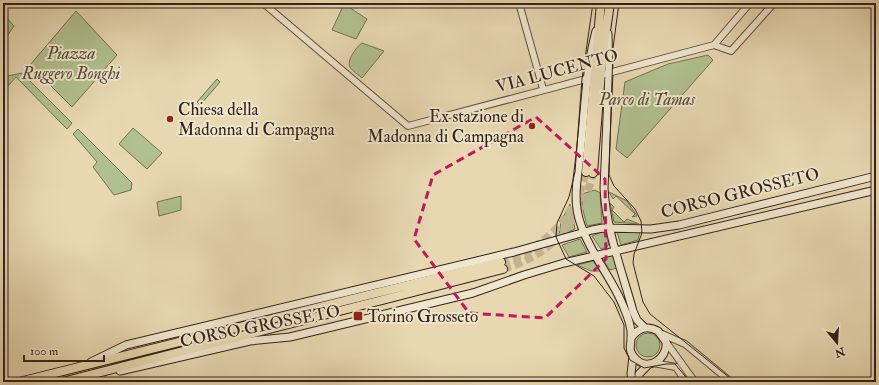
<svg xmlns="http://www.w3.org/2000/svg" width="879" height="385" viewBox="0 0 879 385" font-family="'IM FELL Double Pica',serif">
	<style>
		.green { fill: #b1c090; stroke: #727154 }
		.lines { fill: none; stroke-linecap: round; stroke-linejoin: round }
		.primary-tunnel { stroke: #c3b493; stroke-width: 8; stroke-dasharray: 8 4; stroke-linecap: butt }
		.tertiary-casing { stroke: #61503e; stroke-width: 8 }
		.secondary-casing { stroke: #342218; stroke-width: 9 }
		.primary-casing { stroke: #342218; stroke-width: 10 }
		.tertiary { stroke: #efe6cd; stroke-width: 6 }
		.secondary { stroke: #efe6cd; stroke-width: 7 }
		.primary { stroke: #e7d8b2; stroke-width: 8 }
		.tram { stroke: #342218; stroke-width: 1 }
		.marked { fill: none; stroke: #c2185b; stroke-width: 3; stroke-dasharray: 8 5; stroke-linejoin: round }
		.poi-dot { fill: #8f2418; stroke: #efe6cd; stroke-width: 1.5 }
		.labels { text-anchor: middle; dominant-baseline: central; stroke-width: 4; stroke-linejoin: round; paint-order: stroke }
		.park-label { font-size: 17px; font-style: italic; fill: #534a36; stroke: #efe6cd }
		.street-label { font-size: 17px; fill: #342218; stroke: #efe6cd }
		.poi-label { font-size: 17px; fill: #342218; stroke: #efe6cd; text-anchor: start }
	</style>
	<rect width="100%" height="100%" fill="#e7d8b2"/>
	<filter id="stains"><feTurbulence type="fractalNoise" baseFrequency=".005" numOctaves="4"/><feColorMatrix values="0 0 0 0 .2 0 0 0 0 .09 0 0 0 0 .02 0 0 0 .5 -.17"/></filter>
	<radialGradient id="worn" r=".72"><stop offset=".6" stop-color="#630" stop-opacity="0"/><stop offset="1" stop-color="#630" stop-opacity=".3"/></radialGradient>
	<path class="green" d="M344,4l23,15 -11,20 -24,-9z
		M76,11l41,44 -45,52 -42,-42z
		M3,14l11,12 -9,13 -2,-2z
		M362,43l22,8 -22,27c-3,-3 -10,-7 -12,-11 -4,-6 7,-21 12,-24z
		M708,55l5,5 -86,98 -11,-9 9,-67 43,-18z
		M22,73l50,50 -5,6 -51,-52 -8,9 -5,1v-10z
		M217,79l3,3 -20,23 -3,-3z
		M133,128l29,25 -15,16 -28,-25z
		M78,129l54,54 -1,7 -17,5 -21,-28 4,-5 -24,-28z
		M595,190l5,3 2,30 -15,3 -5,-20v-12z
		M609,192l18,9 10,15 -5,1 3,-3 -19,-18 -3,3z
		M181,196v14l-22,6 -2,-14z
		M610,203l4,4 -2,3 12,12 3,-3 12,5 -25,-2z
		M570,204l5,25 -16,7 2,-15z
		M602,232l3,2 4,10 -2,3 -6,2 -9,-13z
		M617,232h23l-2,8 -17,5z
		M580,239l7,13 -18,5 -7,-12z
		M613,255l4,13 -7,2 -8,-12z
		M593,261l7,10h-9l-14,-6z
		M636 345a12 12 0 1 1 24 0a12 12 0 1 1-24 0Z"/>
	<g class="lines">
		<path class="primary-tunnel" d="M501,262c45,-14 73,-44 85,-90
			M503,269c48,-14 78,-47 90,-96"/>
		<g class="tertiary-casing">
			<path id="tertiary" d="M263,3l145,123 306,-81
				M519,3l24,86
				M714,45l17,6 43,-48
				M714,45l36,-42
				M662,334l23,10 46,38
				M666,342l29,40
				M653,363l23,4 10,15"/>
		</g>
		<g class="secondary-casing">
			<path id="secondary" d="M596,31c-10,38 -11,75 -15,114 -2,28 -10,53 0,80 10,30 32,54 43,83 4,9 8,20 7,30 0,7 -3,13 3,19 13,16 34,2 32,-15l-8,-11c-10,-6 -20,-3 -27,7
				M608,34l1,38 -5,116c2,42 18,83 29,123l4,9 8,8
				M91,362l35,-17 388,-93 78,-22 11,-2 48,1 28,-4 197,-49
				M120,371l130,-30 40,-4 183,-44 51,-18 40,-12 312,-73
				M632,382l-1,-8 2,-18
				M639,382v-8l10,-10"/>
		</g>
		<g class="primary-casing">
			<path id="primary" d="M586,172l15,-169
				M593,173l9,-114 8,-56
				M19,382l482,-120
				M62,382l441,-113"/>
		</g>
		<use href="#tertiary" class="tertiary"/>
		<use href="#secondary" class="secondary"/>
		<use href="#primary" class="primary"/>
		<path class="tram" d="M593,3l-11,76 -7,93 -6,25 -12,26 -1,14 10,22 28,17 20,26 10,23v23l6,12 14,8 22,-4h9l15,18
			M619,3l-6,45 -4,127 5,11 21,23 6,12 1,12 -8,21 -1,9 10,39 7,12 85,68"/>
	</g>
	<path class="marked" d="M536,117l69,62 1,80 -61,59 -76,-5 -55,-74 19,-64z"/>
	<g class="poi-dot">
		<circle cx="170" cy="119" r="4"/>
		<circle cx="532" cy="126" r="4"/>
		<rect x="353" y="311" width="10" height="10" rx="2"/>
	</g>
	<g class="labels">
		<g class="park-label">
			<text x="71" y="53">Piazza<tspan x="71" dy="20">Ruggero Bonghi</tspan></text>
			<text x="647" y="99">Parco di Tamas</text>
		</g>
		<g class="street-label">
			<text transform="translate(557 71) rotate(-15)">VIA LUCENTO</text>
			<text transform="translate(740 193) rotate(-14)">CORSO GROSSETO</text>
			<text transform="translate(260 326) rotate(-11)">CORSO GROSSETO</text>
		</g>
		<g class="poi-label">
			<text x="178" y="109">Chiesa della<tspan x="178" dy="20">Madonna di Campagna</tspan></text>
			<text x="524" y="116" text-anchor="end">Ex stazione di<tspan x="524" dy="20">Madonna di Campagna</tspan></text>
			<text x="367" y="316">Torino Grosseto</text>
		</g>
	</g>
	<rect width="879" height="385" fill="none" stroke="#e7d8b2" stroke-width="16"/>
	<rect x="4" y="4" width="871" height="377" fill="none" stroke="#342218" stroke-width="2"/>
	<rect x="8" y="8" width="863" height="369" fill="none" stroke="#342218"/>
	<g transform="translate(837 343) rotate(162)" stroke="#efe6cd" stroke-width="3" paint-order="stroke">
	<path d="M0-3L7 15L0 10L-7 15Z" fill="#342218"/>
	<text y="-6" font-size="11" font-weight="bold" text-anchor="middle" fill="#342218">N</text>
	</g>
	<path d="M24 355v6h80v-6" fill="none" stroke="#342218" stroke-width="2"/>
	<text x="30" y="355" font-size="12" fill="#342218" stroke="#efe6cd" stroke-width="3" paint-order="stroke">100 m</text>
	<rect width="100%" height="100%" filter="url(#stains)"/>
	<rect width="100%" height="100%" fill="url(#worn)"/>
</svg>
